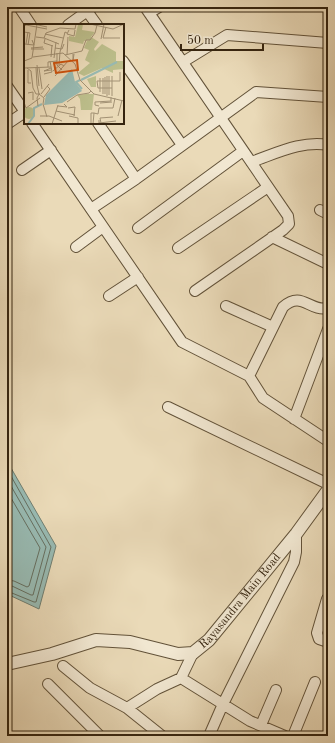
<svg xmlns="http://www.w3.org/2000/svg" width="335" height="743" viewBox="0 0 335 743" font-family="'Old Standard TT',serif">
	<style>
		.water { fill: #98bab2; stroke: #707e71 }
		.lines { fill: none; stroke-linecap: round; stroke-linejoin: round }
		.shore { stroke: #666f60; stroke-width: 1 }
		.minor-casing { stroke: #625239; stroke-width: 12 }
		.tertiary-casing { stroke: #625239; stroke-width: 14 }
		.minor { stroke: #f1e7d1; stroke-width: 10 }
		.tertiary { stroke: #f1e7d1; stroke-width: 12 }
		.labels { text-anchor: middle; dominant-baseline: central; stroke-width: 3.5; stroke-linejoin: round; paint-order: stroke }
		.street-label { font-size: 12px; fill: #35240f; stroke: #f1e7d1 }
		.inset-river { fill: none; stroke: #98bab2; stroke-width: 2 }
		.inset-road { fill: none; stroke: #a29174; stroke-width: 1 }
		.view { fill: #cd510c; fill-opacity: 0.15; stroke: #cd510c; stroke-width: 2 }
		.inset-edge { fill: none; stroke: #35240f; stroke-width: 2 }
	</style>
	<rect width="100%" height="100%" fill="#eadab8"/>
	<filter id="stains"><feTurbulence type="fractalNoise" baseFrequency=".005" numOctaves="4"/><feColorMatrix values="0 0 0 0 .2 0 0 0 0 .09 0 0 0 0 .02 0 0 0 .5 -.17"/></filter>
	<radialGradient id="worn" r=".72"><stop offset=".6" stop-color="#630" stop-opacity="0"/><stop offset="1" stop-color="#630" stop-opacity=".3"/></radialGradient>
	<path class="water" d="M7,461l49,85 -17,63 -32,-15z"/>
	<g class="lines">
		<path class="shore" d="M7,469l44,78 -15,55h-2l-27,-11
			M7,479l39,68 -13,48h-2l-19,-9h-5
			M7,491l33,57 -11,38 -2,1 -13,-6 -7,-1"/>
		<g class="minor-casing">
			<path id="minor" d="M19,7l12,18
				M84,7l13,18
				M145,7l143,209 1,8 -6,6 -88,61
				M149,13l10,-6
				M68,25l25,-18
				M123,61l59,84
				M183,62l44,-27 101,8
				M7,86l18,26 -18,12
				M32,123l150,219 67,34 14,22 65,43
				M98,123l38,56
				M251,162c24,-8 51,-22 77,-17
				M22,170l29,-20
				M91,209l45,-30 120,-87 72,5
				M320,210l8,4
				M138,228l105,-77
				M272,237l56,27
				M76,247l27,-20
				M178,248l90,-61
				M109,296l29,-19
				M226,306l47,21
				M249,376l34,-69c19,-17 26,5 45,1
				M168,407l160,77
				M294,419l34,-90
				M328,599h-1l-10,34 2,6 9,3
				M63,666l27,22 37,20 35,28
				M181,678l69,43 35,15
				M48,684l52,52
				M127,708l30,-19 24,-11 12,-25
				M261,725l15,-35
				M209,736l14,-32 71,-142 2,-10v-18
				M293,736l22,-54"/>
		</g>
		<g class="tertiary-casing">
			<g id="tertiary">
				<path id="s1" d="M7,664l45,-10 44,-14 34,2 48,12 15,-1 16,-13 87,-106 32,-44"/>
			</g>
		</g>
		<use href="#minor" class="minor"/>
		<use href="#tertiary" class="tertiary"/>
	</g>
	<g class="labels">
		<g class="street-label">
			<text stroke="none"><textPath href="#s1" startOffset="261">Rayasandra Main Road</textPath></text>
		</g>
	</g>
	<g transform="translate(24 24)">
		<rect width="100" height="100" fill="#eadab8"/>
		<path d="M59,0l-1,6 13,2 -4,5 8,5 -5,7 1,2 7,-7 14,8v9h8v8l-11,1v3l-11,-5 -18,8 -6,-3 12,-10 -5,-3 4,-10 -5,-2 3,-7 3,-1 -6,1 -1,3 -14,-3v-5l6,1 3,-12zM72,52v11h-5l-4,-8zM62,70h8l-2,16h-11l-1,-11 -3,-4zM-1 89a6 6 0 1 1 12 0a6 6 0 1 1-12 0Z" fill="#bcbe8b"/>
		<path d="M48,45l3,13 7,9 -20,12 -18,2 2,-10z" fill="#98bab2"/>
		<path class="inset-river" d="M56,56l-4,2 6,7M57,56l36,-18M4,100l6,-8v-8l8,-4"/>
		<path class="inset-road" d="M10,0l13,3M66,0l23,5 11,-5M0,3l2,-2 21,4M82,3l-3,11h17M45,6l-2,4 7,2 1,-6M0,8l6,1 -2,12M21,10l18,4M12,13l8,1 2,-5 14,-5 15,1 1,-5M20,14l15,6M21,15l-1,4 9,3M77,15l3,-15M0,20l10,1 -2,-5M2,20l2,-12M7,24l12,-1M31,24l7,1 2,-5M7,25h13M36,28l5,-20 2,1M33,29v12l5,5M49,30v7l1,-7M41,31l17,-4 4,-11h4l5,-7 2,-8M43,31l1,-18M9,33l30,-4 12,11 5,16 14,14 30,7M27,33l1,-12M30,34l2,-16M0,37l8,-3 5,-34M13,41l2,21M35,41l1,-13M24,43v-5l9,-1M0,44l27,-1M3,44l4,3 2,17 3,6h4M12,44l1,17 2,9 5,4 -1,6 4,13M15,44l3,21M27,44l-7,3 7,-1M4,46v13h3M29,47l8,-7 3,2M20,50l8,-2 -2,-11M31,52l13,-15M85,52v19M88,52v20M81,53v17M76,54v14M79,54v16M88,64h-14l-1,-7h23v-9M4,69l5,-1v8M17,70l8,-10M83,72v-20M20,73l6,-8 -3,-3M0,78l2,6 14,-10M43,78l10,-7 12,-2 2,-2M76,79l12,-1M14,82l-1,-8 2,-4M34,82l9,1 -3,-3M75,82l-4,-1v-3l16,-1v-4M44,84l7,-1 -1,9M32,87l19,4M16,92h9l13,5M45,92l9,2v6M94,92l4,-16M75,96v3l17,-2M77,99l-1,-5 13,-1M28,100l6,-19M67,100v-11h3M69,100l1,-11 4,1 1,-6h14l2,-10"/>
		<path class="view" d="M53,36l1,10 -22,3 -2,-10z"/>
		<rect width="100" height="100" class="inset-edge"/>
	</g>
	<rect width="335" height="743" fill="none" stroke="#eadab8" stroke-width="24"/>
	<rect x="8" y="8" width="319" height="727" fill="none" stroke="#35240f" stroke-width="2"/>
	<rect x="12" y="12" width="311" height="719" fill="none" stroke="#35240f"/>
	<path d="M181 44v6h82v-6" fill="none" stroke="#35240f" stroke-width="2"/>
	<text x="187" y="44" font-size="12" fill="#35240f" stroke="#f1e7d1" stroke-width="3" paint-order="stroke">50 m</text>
	<rect width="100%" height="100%" filter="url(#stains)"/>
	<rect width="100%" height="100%" fill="url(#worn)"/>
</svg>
